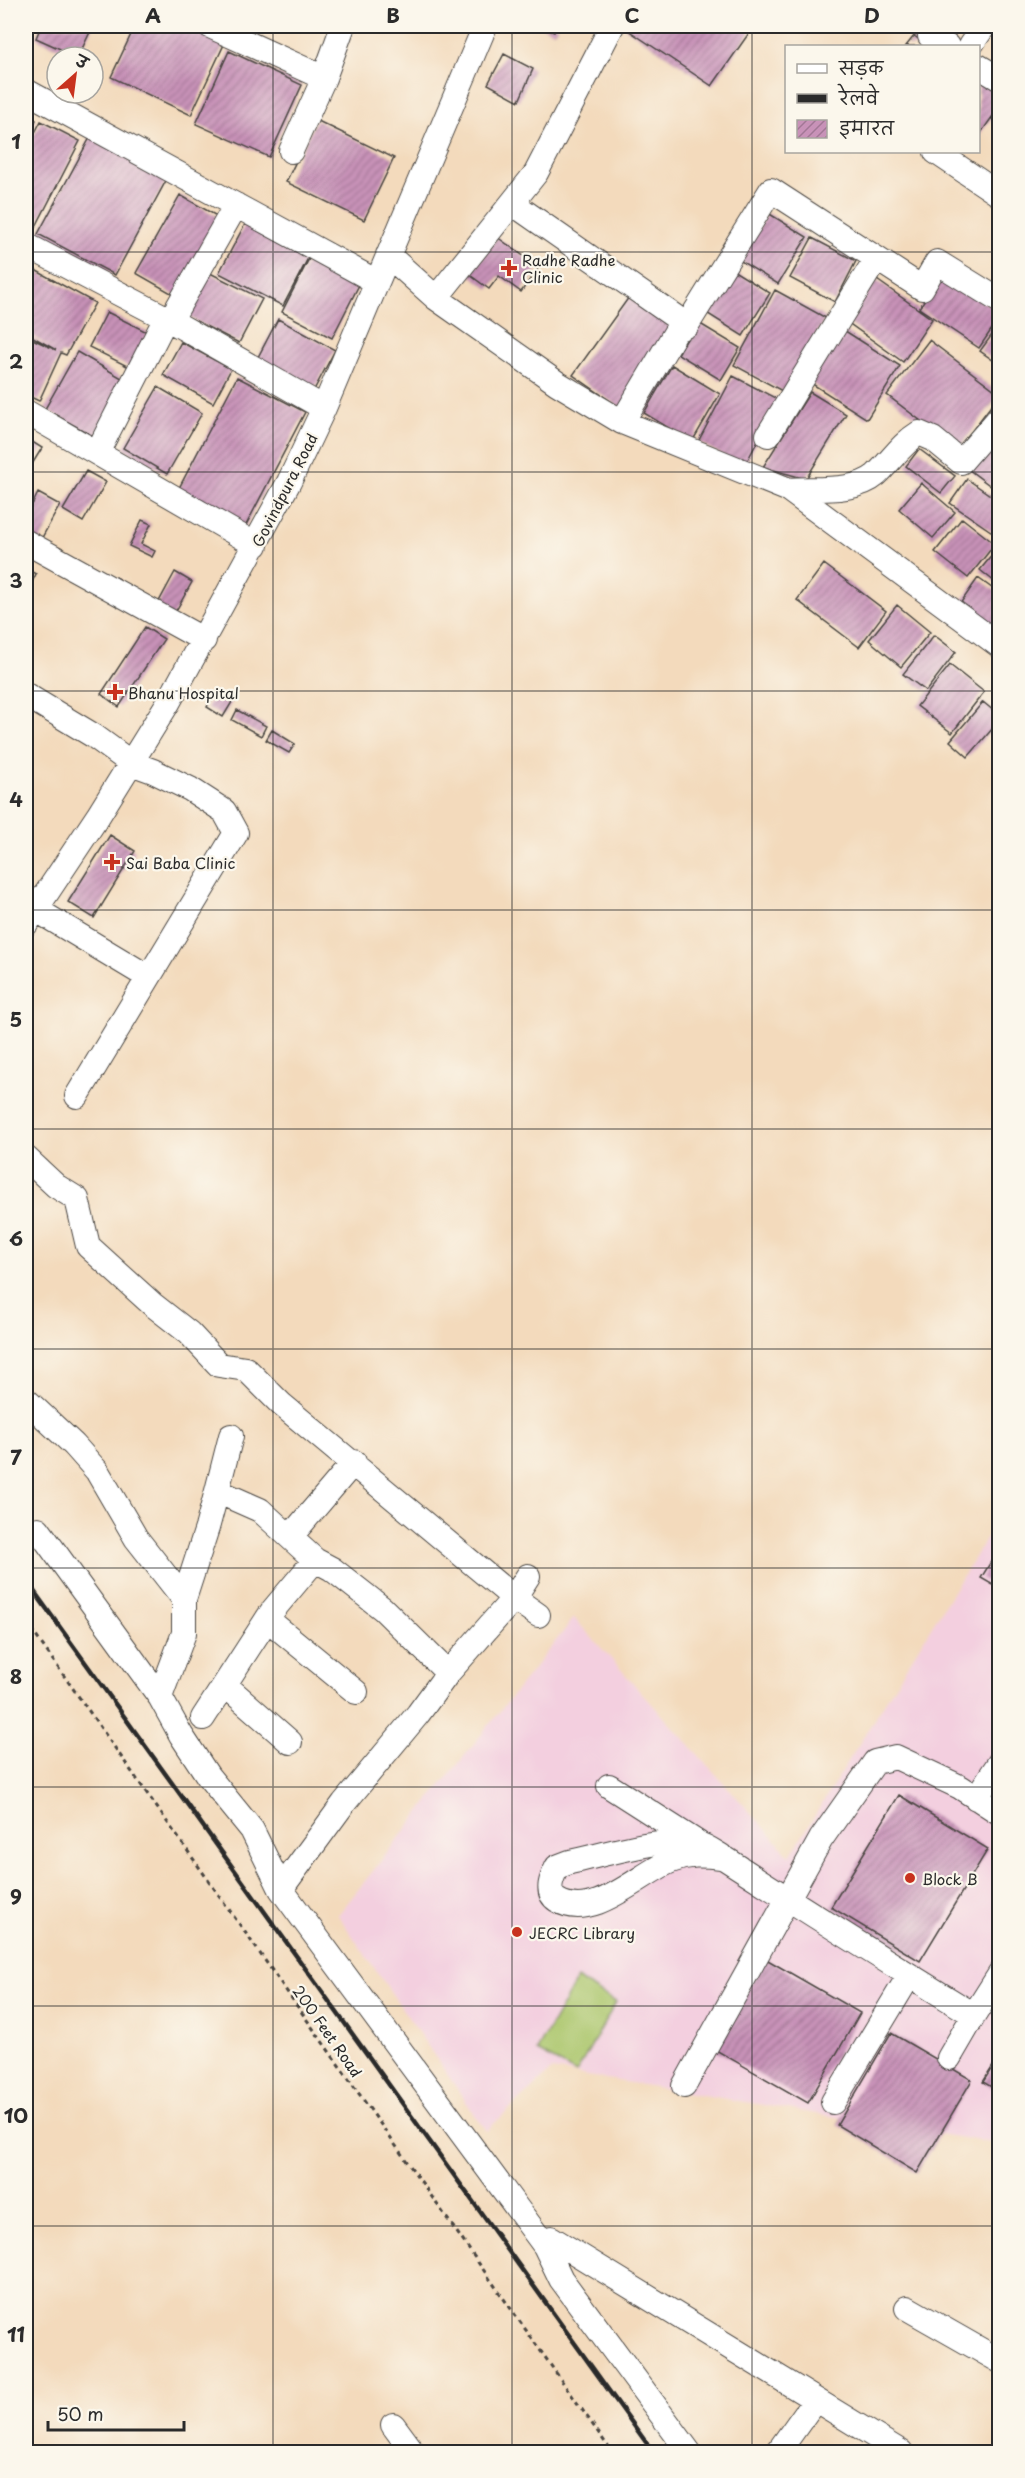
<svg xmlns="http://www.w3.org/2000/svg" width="1025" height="2478" viewBox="0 0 1025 2478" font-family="'Playpen Sans','Playpen Sans Deva',sans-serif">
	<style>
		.built { fill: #f3cfdf }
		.green { fill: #abc66c; stroke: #6b784c; stroke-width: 1.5 }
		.building { fill: url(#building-hatch) }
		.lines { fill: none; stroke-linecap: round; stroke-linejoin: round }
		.minor-casing { stroke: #494541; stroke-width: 26 }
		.path { stroke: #494541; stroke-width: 3; stroke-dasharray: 4.5 4.5; stroke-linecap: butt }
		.minor { stroke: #fff; stroke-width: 24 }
		.rail { stroke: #2b2b2b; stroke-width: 4.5 }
		.grid { fill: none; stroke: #2b2b2b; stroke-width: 1.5; stroke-opacity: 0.55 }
		.poi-dot { fill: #c8321e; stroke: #fbf7ec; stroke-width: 2 }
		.labels { text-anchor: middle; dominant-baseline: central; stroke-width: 4.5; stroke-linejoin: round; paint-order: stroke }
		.poi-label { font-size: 15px; fill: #2b2b2b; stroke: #fbf7ec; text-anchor: start }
		.street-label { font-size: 15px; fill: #2b2b2b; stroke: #fbf7ec }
		.neatline { fill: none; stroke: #2b2b2b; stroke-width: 2 }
		.grid-label { font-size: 20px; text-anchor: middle; font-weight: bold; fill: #2b2b2b }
	</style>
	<defs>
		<pattern id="building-hatch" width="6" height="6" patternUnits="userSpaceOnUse" patternTransform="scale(1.5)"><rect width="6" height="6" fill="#c892b8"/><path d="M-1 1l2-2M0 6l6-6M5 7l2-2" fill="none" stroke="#a37796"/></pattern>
	</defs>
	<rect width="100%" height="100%" fill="#fbf7ec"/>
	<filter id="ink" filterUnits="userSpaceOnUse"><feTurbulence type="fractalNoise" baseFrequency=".0167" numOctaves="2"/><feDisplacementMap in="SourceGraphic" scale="12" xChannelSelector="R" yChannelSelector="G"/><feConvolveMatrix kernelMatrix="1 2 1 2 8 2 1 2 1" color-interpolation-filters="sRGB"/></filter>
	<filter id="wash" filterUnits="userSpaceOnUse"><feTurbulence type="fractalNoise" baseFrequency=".008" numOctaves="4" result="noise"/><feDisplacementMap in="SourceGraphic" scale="24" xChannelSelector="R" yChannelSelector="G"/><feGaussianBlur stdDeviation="1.35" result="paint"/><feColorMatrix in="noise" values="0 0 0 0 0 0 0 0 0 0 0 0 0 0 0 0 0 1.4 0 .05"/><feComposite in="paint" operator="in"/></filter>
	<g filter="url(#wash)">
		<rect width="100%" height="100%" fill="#f3dabc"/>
		<path class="built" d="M999,1517l1,271 -3,4 3,2 -1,350 -447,-74 -66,61 -148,-216 236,-297 216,238z"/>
		<path class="green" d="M577,1979l39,23 -40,71 -39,-22z"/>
		<g id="blocks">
			<path class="building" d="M41,26h52l-15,31 -42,-19z
				M135,26h66l26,12 -36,77 -80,-38z
				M540,26h18l-4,6z
				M622,26h132l-42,60z
				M914,36l15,10h-23z
				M229,51l73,34 -33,72 -73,-33z
				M504,54l29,15 -14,32 -31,-17z
				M978,79l22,14v13l-22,31z
				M1000,110v15l-8,-6z
				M26,114l10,6 -10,18z
				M316,120l78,38 -30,62 -78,-38z
				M41,121l39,20 -50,97 -4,-2v-86z
				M92,134l77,41 -54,100 -77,-41z
				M180,195l42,24 -44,78 -42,-24z
				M768,213l39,24 -29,47 -39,-24z
				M245,224l63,34 -25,48 -64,-33z
				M497,237l42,30 -18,25 -22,-16 -10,13 -19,-14z
				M812,238l44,23 -21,41 -45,-24z
				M314,249l50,26 -32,63 -50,-26z
				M26,265l69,38 -29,52 -5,-2 -22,48 -13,-6v-59l30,14 -30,-17z
				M731,269l39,24 -27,43 -38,-24z
				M206,271l56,28 -23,44 -55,-28z
				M942,274l58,38v5l-21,31 -60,-40z
				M877,280l55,39 -29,43 -56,-40z
				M775,290l51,28 -42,74 -50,-27z
				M629,297l48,33 -55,79 -49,-34z
				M107,312l42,21 -18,35 -42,-21z
				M278,319l57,31 -21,40 -57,-31z
				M697,322l43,26 -19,32 -43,-26z
				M1000,324v41l-20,-14z
				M839,327l61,39 -33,53 -61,-39z
				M929,340l71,54 -42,55 -71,-54z
				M181,342l50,27 -18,34 -50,-28z
				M77,352l50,29 -32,56 -50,-28z
				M672,365l48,29 -28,48 -48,-29z
				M733,376l46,24 -35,67 -46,-25z
				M237,377l68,35 -60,115 -68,-35z
				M158,387l44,26 -35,61 -44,-26z
				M810,392l36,22 -40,65 -43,-12z
				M26,438l16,10 -16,26z
				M989,440l11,8v45l-32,-24z
				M919,449l36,27 -14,17 -35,-27z
				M86,471l20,11 -23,40 -20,-12z
				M967,479l33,23 -2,34 -48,-33z
				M921,483l34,29 -22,26 -34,-29z
				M38,493l22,12 -21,38 -13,-7v-19z
				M962,518l33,26 -27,34 -33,-26z
				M142,520l9,4 -10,20 14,7 -3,6 -23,-11z
				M998,548l2,1v37l-20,-16z
				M824,564l62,47 -27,36 -62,-47z
				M26,569l10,5 -10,20z
				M175,572l17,10 -20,36 -17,-9z
				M978,578l22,16v44l-43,-30z
				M897,605l33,27 -29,35 -32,-27z
				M145,627l19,12 -45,68 -18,-13z
				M934,635l22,17 -30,39 -23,-17z
				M950,665l34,27 -32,41 -35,-27z
				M215,693l17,9 -9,15 -16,-10z
				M983,702l17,14v4l-32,37 -18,-16z
				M237,710l29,16 -5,10 -29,-16z
				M272,730l23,14 -6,9 -23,-13z
				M110,835l25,16 -41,67 -26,-16z
				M1000,1547v42l-19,-11z
				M899,1795l89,54 -68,112 -89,-54z
				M766,1959l94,54 -52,90 -94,-54z
				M891,2033l81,47 -55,93 -80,-48z
				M1000,2055v37l-17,-10z"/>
		</g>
	</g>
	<g filter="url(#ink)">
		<use href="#blocks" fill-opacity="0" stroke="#494541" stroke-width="1.5"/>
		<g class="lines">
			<g class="minor-casing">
				<path id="minor" d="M210,26l114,52
					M930,36l17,10
					M970,46l14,-20
					M978,66l22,13
					M26,91l351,191
					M291,151l33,-73 19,-52
					M936,152l64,43
					M512,203l24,-30 76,-147
					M26,245l140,73 158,90
					M388,255l48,43 121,85 65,39 167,68 211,156
					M436,298l76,-95 175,122 84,-135 151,98 15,-26 63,39
					M170,321l66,-116
					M26,412l230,133
					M622,422l55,-92 10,-5
					M768,435l108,-176
					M97,453l69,-135
					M789,490c26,-2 66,3 87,-15 15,-14 25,-31 43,-42l14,6 28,23 39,-45
					M26,542l178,98
					M26,695l68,41 37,27 22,8 37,18 34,22 12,22 -159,263
					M35,909l113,68
					M26,924l72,-108 70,-113 121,-221 35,-74 161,-382
					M26,1158l30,28 21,13 11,47 64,58 37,29 30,32 27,4 35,35 233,194 -66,75 -30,41 -74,89 -63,86 -29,-59 -44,-54 -27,-41 -21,-38 24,-64v-34l23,-71 10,-37 43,19 55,50 17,9 51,40 65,64
					M26,1400l48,45 23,26 39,67 48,61
					M217,1491l14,-55
					M38,1529l122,168
					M291,1536l63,-74
					M528,1576l-14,22 24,17
					M267,1619l89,73
					M225,1685l65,57
					M203,1718l70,-108 42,-50
					M609,1786l89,57
					M976,1798l24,-36
					M721,1857c-19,-2 -32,-3 -50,4 -31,12 -78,62 -114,39 -12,-8 -5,-23 0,-33l13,-5c34,-7 95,-27 128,-18 9,2 19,10 28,15 82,53 165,105 248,156l26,-41
					M281,1889l264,357
					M949,2058l25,-43
					M684,2086l137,-247 54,-77 21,-5 64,30 40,26
					M833,2102l76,-126
					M907,2308l93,53
					M393,2425l20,27
					M689,2452l-128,-173 -16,-33 6,-8 350,214
					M778,2452l37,-52"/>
			</g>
			<path class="path" d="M26,1622l586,830"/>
			<use href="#minor" class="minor"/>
			<path class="rail" d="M26,1580l627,872"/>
		</g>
	</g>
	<path class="grid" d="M273,26v2426M512,26v2426M752,26v2426M26,252h974M26,472h974M26,691h974M26,910h974M26,1129h974M26,1349h974M26,1568h974M26,1787h974M26,2006h974M26,2226h974"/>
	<g class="poi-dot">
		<path d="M506 259h6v6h6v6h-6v6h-6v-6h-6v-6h6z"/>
		<path d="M112 683h6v6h6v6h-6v6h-6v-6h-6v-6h6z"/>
		<path d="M109 853h6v6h6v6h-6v6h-6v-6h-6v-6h6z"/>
		<circle cx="910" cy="1878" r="6"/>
		<circle cx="517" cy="1932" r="6"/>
	</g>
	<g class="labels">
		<g class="poi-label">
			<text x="522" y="259">Radhe Radhe<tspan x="522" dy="17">Clinic</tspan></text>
			<text x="128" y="692">Bhanu Hospital</text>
			<text x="126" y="862">Sai Baba Clinic</text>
			<text x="922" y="1878">Block B</text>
			<text x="529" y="1932">JECRC Library</text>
		</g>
		<g class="street-label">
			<text transform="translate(284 490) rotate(-63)">Govindpura Road</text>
			<text transform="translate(328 2031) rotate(55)">200 Feet Road</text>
		</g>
	</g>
	<rect width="1025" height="2478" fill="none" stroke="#fbf7ec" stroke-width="66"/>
	<rect x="785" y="45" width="195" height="108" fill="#fbf7ec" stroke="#a8a59f" stroke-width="1.5"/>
	<rect x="797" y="64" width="30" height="9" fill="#ffffff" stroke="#a8a59f" stroke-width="1.5"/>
	<text x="839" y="75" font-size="18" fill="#2b2b2b">सड़क</text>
	<rect x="797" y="94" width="30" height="9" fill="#2b2b2b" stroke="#a8a59f" stroke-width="1.5"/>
	<text x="839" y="105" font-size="18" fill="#2b2b2b">रेलवे</text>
	<rect x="797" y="120" width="30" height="18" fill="url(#building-hatch)" stroke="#a8a59f" stroke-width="1.5"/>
	<text x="839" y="135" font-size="18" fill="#2b2b2b">इमारत</text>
	<g transform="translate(75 75) rotate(28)"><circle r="28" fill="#fbf7ec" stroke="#a8a59f" stroke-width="1.5"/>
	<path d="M0-4.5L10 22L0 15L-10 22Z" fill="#c8321e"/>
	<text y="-9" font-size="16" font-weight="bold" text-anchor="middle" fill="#2b2b2b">उ</text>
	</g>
	<path d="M48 2421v9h136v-9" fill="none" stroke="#2b2b2b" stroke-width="3"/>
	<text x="57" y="2421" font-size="18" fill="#2b2b2b" stroke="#fbf7ec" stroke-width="4.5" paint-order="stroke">50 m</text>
	<rect x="33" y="33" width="959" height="2412" class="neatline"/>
	<g class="grid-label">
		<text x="153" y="23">A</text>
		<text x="393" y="23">B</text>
		<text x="632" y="23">C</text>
		<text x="872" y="23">D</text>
		<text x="16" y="149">1</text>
		<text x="16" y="369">2</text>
		<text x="16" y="588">3</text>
		<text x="16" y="807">4</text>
		<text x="16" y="1027">5</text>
		<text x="16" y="1246">6</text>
		<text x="16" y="1465">7</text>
		<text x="16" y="1684">8</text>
		<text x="16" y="1904">9</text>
		<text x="16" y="2123">10</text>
		<text x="16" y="2342">11</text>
	</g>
</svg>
